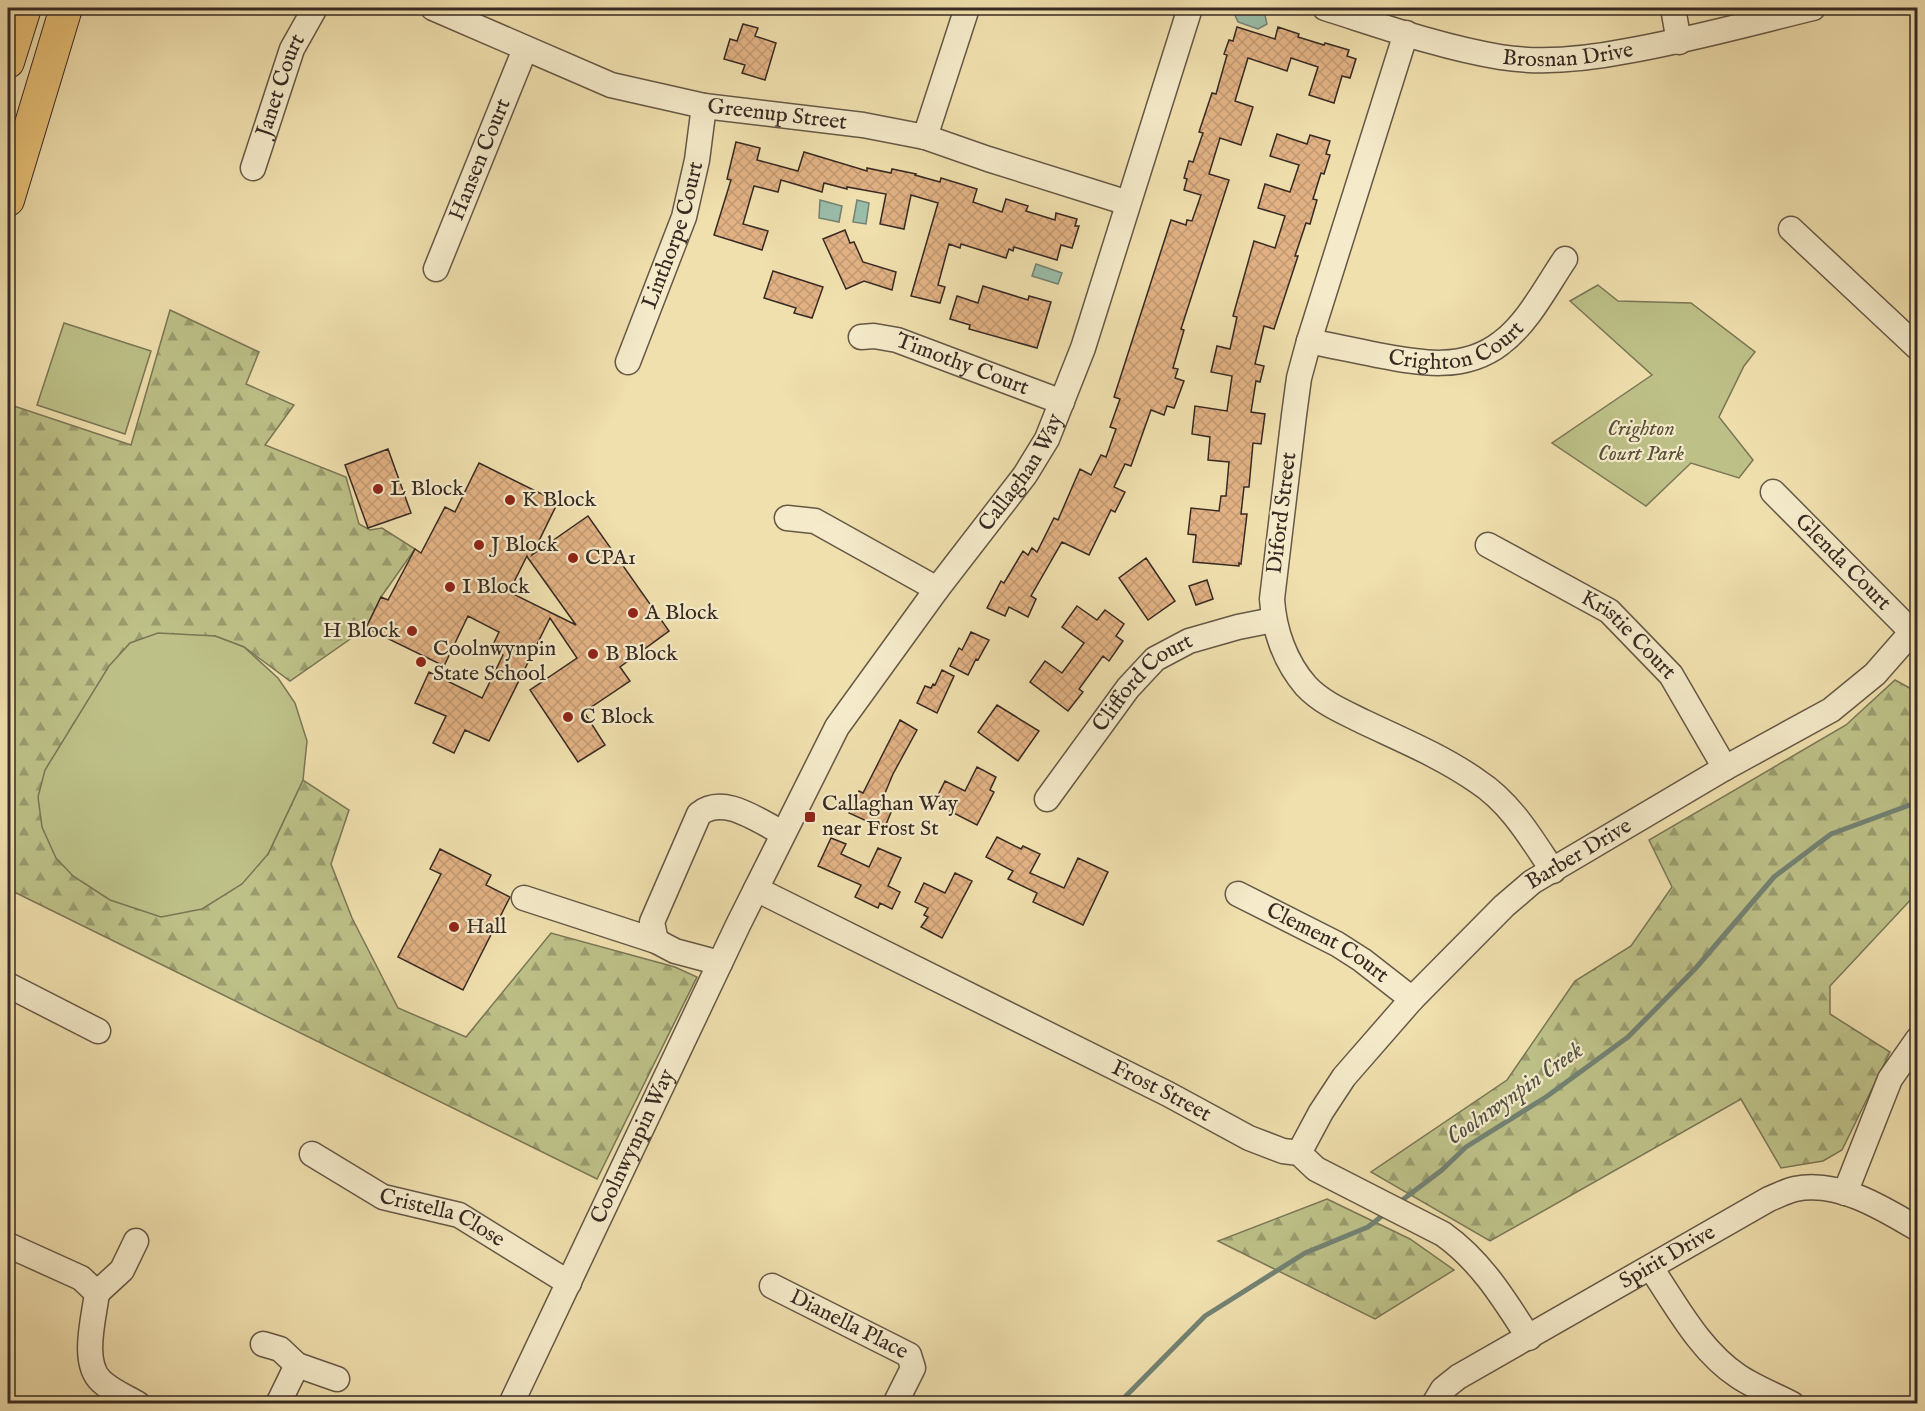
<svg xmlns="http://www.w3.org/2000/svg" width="1925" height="1411" viewBox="0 0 1925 1411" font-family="'IM FELL English',serif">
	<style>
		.forest { fill: url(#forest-firs); stroke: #7a7656; stroke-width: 1.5 }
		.park { fill: #bdc188; stroke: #7a7656; stroke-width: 1.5 }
		.water { fill: #9abda9; stroke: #728273; stroke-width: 1.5 }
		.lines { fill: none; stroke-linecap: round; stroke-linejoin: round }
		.stream { stroke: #728273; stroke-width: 5 }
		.building { fill: url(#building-cross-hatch); stroke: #372a23; stroke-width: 1.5; fill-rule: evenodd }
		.minor-casing { stroke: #655846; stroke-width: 27 }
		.major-casing { stroke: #372a23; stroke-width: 34 }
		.minor { stroke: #f5ebca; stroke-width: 24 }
		.major { stroke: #e8c077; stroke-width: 32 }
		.poi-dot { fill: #8f2418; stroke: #f5ebca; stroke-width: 2 }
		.labels { text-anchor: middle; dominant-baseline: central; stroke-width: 4.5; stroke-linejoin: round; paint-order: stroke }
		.street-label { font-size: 22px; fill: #372a23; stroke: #f5ebca }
		.park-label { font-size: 22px; font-style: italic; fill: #58503c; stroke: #f5ebca }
		.poi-label { font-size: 22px; fill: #372a23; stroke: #f5ebca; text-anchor: start }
		.water-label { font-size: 24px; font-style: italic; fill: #504f44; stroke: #f5ebca }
	</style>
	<defs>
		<pattern id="forest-firs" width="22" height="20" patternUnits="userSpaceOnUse" patternTransform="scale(1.5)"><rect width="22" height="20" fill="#bdc188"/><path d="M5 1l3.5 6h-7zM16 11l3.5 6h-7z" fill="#9a9d6f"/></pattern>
		<pattern id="building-cross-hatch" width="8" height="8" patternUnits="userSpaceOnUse" patternTransform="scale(1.5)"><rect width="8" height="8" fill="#e2b284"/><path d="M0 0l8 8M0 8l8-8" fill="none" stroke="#c29972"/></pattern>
	</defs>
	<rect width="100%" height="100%" fill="#f0e0ae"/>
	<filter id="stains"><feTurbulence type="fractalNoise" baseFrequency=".00333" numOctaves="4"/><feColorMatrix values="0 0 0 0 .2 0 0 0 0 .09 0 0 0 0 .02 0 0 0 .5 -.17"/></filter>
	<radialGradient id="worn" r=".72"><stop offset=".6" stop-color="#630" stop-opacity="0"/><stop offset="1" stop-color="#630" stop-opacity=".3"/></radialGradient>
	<path class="forest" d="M170,310l89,42 -13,32 48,21 -29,40 81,32 13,47 11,6 12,-2 33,21 -34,48 -15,31 -76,53 -46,-34 -29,-11 53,218 35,-74 46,30 -18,54 21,54 46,90 68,29 85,-104 124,34 22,10 -100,202 -589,-290v-485l123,41z
		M1895,680l22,12v201l-87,93v28l60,38 -48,98 -19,11 -42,7 -40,-69 -251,142 -119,-69 136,-92 68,-99 56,-35 41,-59 -23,-47 197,-115z
		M1327,1199l83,40 44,31 -79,49 -157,-78z"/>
	<path class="park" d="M1598,285l20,16 73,2 64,49 -11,14 -25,51 34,43 -14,18 -48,-15 -45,43 -94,-63 100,-68 -82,-74z
		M64,323l87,28 -26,83 -88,-29z
		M158,633l57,3 29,11 34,31 17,25 12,38 -4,39 -35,74 -26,30 -40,25 -41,8 -51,-17 -37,-24 -17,-18 -14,-31 -4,-30 7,-27 64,-104 21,-23z"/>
	<path class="water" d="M1242,8l23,7 2,9 -9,5 -20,-7 -4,-9z
		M820,200l22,6 -3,16 -20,-4z
		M857,200l12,3 -3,21 -13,-2z
		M1036,264l26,9 -4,11 -26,-8z"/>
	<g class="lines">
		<path class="stream" d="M1397,1204l45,-34 24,-23 80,-50 82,-60 67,-68 79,-92 57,-43 87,-32
			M1118,1404l87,-88 100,-63 63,-26 19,-15"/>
	</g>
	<path class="building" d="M743,24l15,4 -3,8 21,7 -11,37 -23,-7 3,-8 -21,-6 6,-20 7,2z
		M1237,27l38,12 3,-12 21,7 -1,3 26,8 1,-2 24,7 -2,6 9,3 -6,19 -8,-2 -8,27 -25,-8 9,-28 -27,-9 -4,13 -39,-13 -13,43 18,6 -12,38 -21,-7 -11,36 20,6 -48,149 3,1 -11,38 5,1 -3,9 9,3 -10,27 -7,-2 -3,9 -13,-5 -20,56 -6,-2 -11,23 11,5 -10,20 -4,-2 -22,45 -27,-13 -31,54 5,3 -8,18 -19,-10 -4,9 -18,-8 14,-27 3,2 19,-32 5,4 4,-7 5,4 17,-34 4,2 22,-51 11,6 10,-20 5,2 10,-28 -6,-2 10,-28 -6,-2 57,-177 15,5 1,-5 5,1 9,-26 -17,-5 3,-11 -3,-1 5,-17 4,1 10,-29 -4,-1 13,-39 4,1 11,-39 -3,-1 5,-14 4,1z
		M1277,134l30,10 3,-9 20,6 -4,13 4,1 -6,19 -3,-1 -8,26 4,1 -7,24 -4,-1 -11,33h3l-24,73 -10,-3 -9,38 9,2 -4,16 -4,-1 -5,31 14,2 -4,30 -8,-1 -4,44h-5l-3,27h6l-6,50 -2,-1v3l-46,-4 3,-27 -8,-1 3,-26 28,3 2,-15h5l3,-34 -21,-2 2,-23 -18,-3 3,-28 32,5 5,-35 -21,-4 6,-26 13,3 7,-32 -4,-1 21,-75 21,7 10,-32 -27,-8 7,-24 25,8 9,-27 -29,-9z
		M736,142l24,6 -3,12 41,11 6,-19 63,19v-3l24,5 1,-4 24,5 -1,1 25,7 1,-4 36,11 -4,13 29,10 4,-13 22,7 -2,5 29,9 1,-7 21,6 -2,7h4l-7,22 -11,-3 -4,15 -43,-13 -1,4 -4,-2 -3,9 -45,-14 -1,4 -11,-4 -11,41 7,2 -5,16 -29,-7 27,-93 -27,-8 -7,34 -24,-5 6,-30 -39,-7v2l-23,-6 -2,9 -41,-12 -3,12 -24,-6 -11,38 25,7 -6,19 -48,-15 17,-55 -4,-1z
		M845,230l5,13 4,-1 9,20 33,10 -4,18 -28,-9 -18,8 -23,-50z
		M773,271l50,16 -11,31 -18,-5 2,-5 -32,-10z
		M983,286l45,14 1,-4 22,6 -14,46 -68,-19 1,-4 -20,-6 7,-23 21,7z
		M388,449l23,64 -43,15 -23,-63z
		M479,463l79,39 -26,53 56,-39 81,115 -49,36 10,14 -46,31 21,33 -27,17 -48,-72 47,-32 -27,-40 -61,123 -24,-11 -11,23 -21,-10 13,-27 -31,-13 14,-31 53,26 21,-43 -12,-6 8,-17 -31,-16 -24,50 -78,-38 15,-31 7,3 27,-51 6,4 24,-46 10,5zM527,556l1,2 48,67 -67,-33z
		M1146,558l29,43 -27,19 -29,-42z
		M1207,580l6,19 -17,6 -7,-19z
		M1077,606l20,14 8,-10 19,14 -8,12 7,5 -14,20 -6,-5 -24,33 4,3 -15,19 -38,-29 15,-21 17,12 22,-30 -22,-16z
		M971,632l18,8 -11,20 -2,-1 -8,16 -18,-9 9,-18 3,2z
		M942,670l12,6 -17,37 -20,-10 8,-17 6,2 2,-4 2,1z
		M997,705l42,26 -21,30 -40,-29z
		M900,720l17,10 -24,44 -13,31 12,5 -8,19 -35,-16 10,-22 4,2z
		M977,767l19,10 -6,13 4,2 -17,33 -43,-22 11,-22 20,10z
		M997,837l24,12 2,-3 17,8 -10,19 34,15 14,-30 30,14 -25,53 -50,-23 4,-9 -29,-14 5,-8 -27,-14z
		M831,838l15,6 -5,10 28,13 9,-19 23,10 -13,28 12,6 -8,17 -12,-6 -2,5 -23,-11 6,-12 -43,-19z
		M440,849l51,26 -5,10 24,12 -47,93 -65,-33 43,-83 -11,-5z
		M955,873l17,8 -30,57 -21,-11 7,-10 -4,-2 4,-7 -13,-6 9,-19 21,10z"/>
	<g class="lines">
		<g class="minor-casing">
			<g id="minor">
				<path id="s1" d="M433,8l178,77 93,21 159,19 62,12 63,22 140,44"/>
				<path id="s2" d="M1325,8c57,18 115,39 175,49 42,7 86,2 127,-6 63,-11 124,-28 186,-43"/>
				<path d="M1673,8l6,34"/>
				<path d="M1406,33l-97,308 -10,37 -5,37 -22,184c2,31 13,63 34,87 16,17 38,26 58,36 38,18 79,35 113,59 34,22 54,57 76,90"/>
				<path d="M925,137l42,-129"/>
				<path id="s3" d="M253,168l39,-119 23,-41"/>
				<path d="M1791,229l127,119"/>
				<path id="s4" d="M436,269l89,-220"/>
				<path id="s5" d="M861,337l13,-1 23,4 165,62"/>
				<path id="s6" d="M1309,341c23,5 45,9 68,14 42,8 87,17 124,-12 27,-20 45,-56 64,-84"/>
				<path id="s7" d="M628,362l56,-145 13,-57 7,-54"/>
				<path id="s8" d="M1773,492l139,140"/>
				<path d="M787,518l28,3 122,68"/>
				<path id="s9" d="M1488,545l121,66 62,64 54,93"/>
				<path id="s10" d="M1047,799l81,-111 27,-29 34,-18 49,-14 35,-7"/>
				<path id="s11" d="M756,889l412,205 81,44 34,13 16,2 17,16 127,65c38,27 61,65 86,104"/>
				<path id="s12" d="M1238,894l99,50 25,16 50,39"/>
				<path d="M524,898l132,43 19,10 45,12"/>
				<path d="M656,941l-4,-19 47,-108c25,-20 59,7 84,19"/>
				<path d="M8,985l90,46"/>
				<path id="s13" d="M1299,1153l22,-41 23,-35 68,-78 92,-93 28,-24 193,-114 106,-58 44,-36 43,-49"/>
				<path id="s14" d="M312,1154l71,43 76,18 110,68"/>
				<path d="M1845,1193l45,-114 28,-40"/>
				<path d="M8,1245l73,33 16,15c-3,25 -16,69 4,88 9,9 25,16 37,23"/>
				<path d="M1651,1268c25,37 49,83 87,108 16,11 37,19 54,28"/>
				<path id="s15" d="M772,1286l137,69 4,13 -18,36"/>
				<path d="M97,1293l25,-23 14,-29"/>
				<path d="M263,1344l17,5 17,16 40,14"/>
				<path d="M278,1404l19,-39"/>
				<path id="s16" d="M511,1404l227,-479 99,-198 100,-138 88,-114 22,-36 36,-91 107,-340"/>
				<path id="s17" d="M1434,1404l9,-15 15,-12 311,-178c8,-3 17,-8 26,-10 43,-9 88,19 123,40"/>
			</g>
		</g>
		<g class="major-casing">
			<path id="major" d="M8,62l17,-54
				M8,200l58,-192"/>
		</g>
		<use href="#minor" class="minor"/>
		<use href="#major" class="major"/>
	</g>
	<g class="poi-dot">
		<circle cx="378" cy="489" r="6"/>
		<circle cx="510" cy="500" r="6"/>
		<circle cx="479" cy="545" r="6"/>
		<circle cx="573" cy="558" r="6"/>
		<circle cx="450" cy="587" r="6"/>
		<circle cx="633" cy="613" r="6"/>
		<circle cx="412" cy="631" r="6"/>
		<circle cx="593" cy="654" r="6"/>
		<circle cx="421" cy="662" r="6"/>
		<circle cx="568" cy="717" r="6"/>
		<rect x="804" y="811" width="12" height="12" rx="3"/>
		<circle cx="454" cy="927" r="6"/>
	</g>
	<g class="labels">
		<g class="street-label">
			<text stroke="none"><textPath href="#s2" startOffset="250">Brosnan Drive</textPath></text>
			<text stroke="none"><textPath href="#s3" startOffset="87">Janet Court</textPath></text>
			<text stroke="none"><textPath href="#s1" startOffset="363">Greenup Street</textPath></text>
			<text stroke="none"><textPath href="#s4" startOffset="118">Hansen Court</textPath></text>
			<text stroke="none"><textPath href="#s7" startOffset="135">Linthorpe Court</textPath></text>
			<text stroke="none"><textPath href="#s6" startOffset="153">Crighton Court</textPath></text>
			<text stroke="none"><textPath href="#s5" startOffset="106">Timothy Court</textPath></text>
			<text stroke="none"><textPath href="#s16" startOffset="1066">Callaghan Way</textPath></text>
			<text transform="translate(1282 513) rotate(-83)">Diford Street</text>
			<text stroke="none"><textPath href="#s8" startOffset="99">Glenda Court</textPath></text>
			<text stroke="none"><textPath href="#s9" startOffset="168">Kristie Court</textPath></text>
			<text stroke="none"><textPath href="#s10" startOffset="152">Clifford Court</textPath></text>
			<text stroke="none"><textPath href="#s13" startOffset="414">Barber Drive</textPath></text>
			<text stroke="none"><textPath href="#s12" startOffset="102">Clement Court</textPath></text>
			<text stroke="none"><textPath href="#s11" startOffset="453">Frost Street</textPath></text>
			<text stroke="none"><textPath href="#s16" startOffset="285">Coolnwynpin Way</textPath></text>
			<text stroke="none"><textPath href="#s14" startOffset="146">Cristella Close</textPath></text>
			<text stroke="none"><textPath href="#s17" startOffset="278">Spirit Drive</textPath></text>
			<text stroke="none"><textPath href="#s15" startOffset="86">Dianella Place</textPath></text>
		</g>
		<g class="park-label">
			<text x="1641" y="429">Crighton<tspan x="1641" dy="25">Court Park</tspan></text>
		</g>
		<g class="poi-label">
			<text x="390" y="489">L Block</text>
			<text x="522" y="500">K Block</text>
			<text x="491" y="545">J Block</text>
			<text x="585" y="558">CPA1</text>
			<text x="462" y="587">I Block</text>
			<text x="645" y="613">A Block</text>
			<text x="400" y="631" text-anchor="end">H Block</text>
			<text x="433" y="649">Coolnwynpin<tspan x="433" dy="25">State School</tspan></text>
			<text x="605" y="654">B Block</text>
			<text x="580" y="717">C Block</text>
			<text x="822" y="804">Callaghan Way<tspan x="822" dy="25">near Frost St</tspan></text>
			<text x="466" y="927">Hall</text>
		</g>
		<g class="water-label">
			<text transform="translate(1515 1094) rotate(-35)">Coolnwynpin Creek</text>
		</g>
	</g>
	<rect width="1925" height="1411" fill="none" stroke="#f0e0ae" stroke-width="30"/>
	<rect x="9" y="9" width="1907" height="1393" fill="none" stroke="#372a23" stroke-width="3"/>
	<rect x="15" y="15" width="1895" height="1381" fill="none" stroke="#372a23" stroke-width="1.5"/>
	<rect width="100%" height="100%" filter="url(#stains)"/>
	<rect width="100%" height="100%" fill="url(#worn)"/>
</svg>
